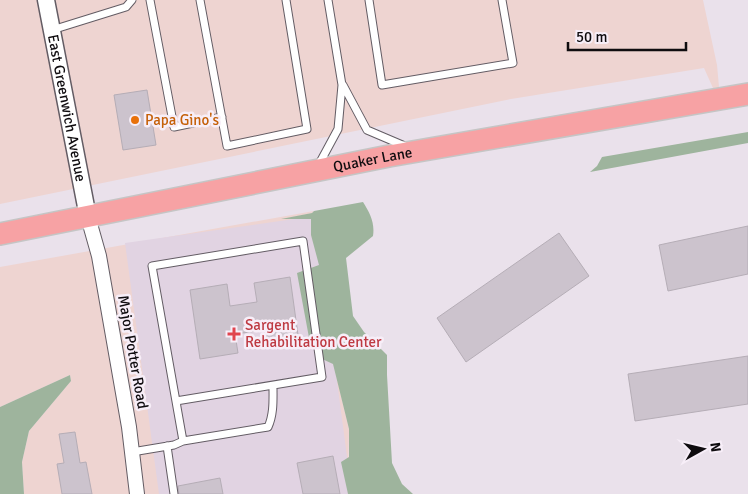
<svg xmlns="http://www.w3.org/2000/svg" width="748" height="494" viewBox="0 0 748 494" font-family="Signika,sans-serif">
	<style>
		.commercial { fill: #eed4d1 }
		.built { fill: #e1d3e2 }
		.forest { fill: #9eb49d }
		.building { fill: #ccc3cd; stroke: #b5adb6 }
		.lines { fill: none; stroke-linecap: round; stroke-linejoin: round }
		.service-casing { stroke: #635c64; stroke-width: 9 }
		.minor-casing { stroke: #635c64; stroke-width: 16 }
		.tertiary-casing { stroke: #635c64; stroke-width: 19 }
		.primary-casing { stroke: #c5c5c5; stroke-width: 24 }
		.service { stroke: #fff; stroke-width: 7 }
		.minor { stroke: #fff; stroke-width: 14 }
		.tertiary { stroke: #fff; stroke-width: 16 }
		.primary { stroke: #f7a2a4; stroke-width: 21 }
		.food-dot { fill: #e8710a; stroke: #f7eef8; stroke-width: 2 }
		.health-dot { fill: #e0444e; stroke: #f7eef8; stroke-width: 2 }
		.labels { text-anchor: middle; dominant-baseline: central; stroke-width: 5; stroke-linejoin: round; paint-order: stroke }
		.street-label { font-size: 15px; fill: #0f0c0f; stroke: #f7eef8 }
		.food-label { font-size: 15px; fill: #c56008; stroke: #f7eef8; text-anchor: start }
		.health-label { font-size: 15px; fill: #be3a42; stroke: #f7eef8; text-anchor: start }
	</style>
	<rect width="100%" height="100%" fill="#eae1eb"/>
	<path class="commercial" d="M0,0h703l14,65 3,33 -3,-1 -13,-29 -193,31 -511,105z
		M314,211l-2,2 -28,6h27l22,144 16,66 -1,65h-324l-2,-32 7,-31 42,-50 -1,-6 -70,32v-140z"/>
	<path class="built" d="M315,216l37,278h-193l-34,-251z"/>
	<path class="forest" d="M748,132v11l-158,29 7,-6 5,-9z
		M363,202c7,11 12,21 10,34l-27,22 7,58 11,16 23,23v20l5,88 10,21 11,10h-65l-7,-32 8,-5v-28l-16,-65 -13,-6 -10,-15 -13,-70 22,-8 -8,-30v-16h-30l31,-6 2,-2z
		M70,375l1,6 -42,50 -7,31 2,32h-24v-87z"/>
	<path class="building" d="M147,90l9,55 -33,5 -9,-55z
		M748,226v48l-80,17 -9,-46z
		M559,233l30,43 -123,86 -29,-44z
		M290,277l9,65 -32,5 -2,-17 -30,4 3,19 -38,6 -10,-69 37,-6 3,22 27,-4 -3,-19z
		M748,356v48l-113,17 -7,-47z
		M75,432l5,31 6,-1 6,32h-30l-5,-30 7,-1 -5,-29z
		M333,456l7,38h-37l-6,-31z
		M220,478l3,16h-44l-1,-8z"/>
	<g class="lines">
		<g class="service-casing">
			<path id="service" d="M150,0l24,127 48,-10
				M200,0l27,146 80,-17 -21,-129
				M369,0l13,85 131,-22 -11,-63
				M52,30l74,-23 6,-7
				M343,85l24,45 40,17
				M318,166l20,-37 4,-44 -14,-85
				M183,441l85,-14c6,-13 5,-28 5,-41
				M167,446l7,48
				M132,452l42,-7 9,-4 -31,-175 151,-25 19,136 -146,24"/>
		</g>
		<g class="minor-casing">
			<path id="minor" d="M88,217l11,39 30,171 8,67"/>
		</g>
		<g class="tertiary-casing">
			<g id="tertiary">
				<path id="s1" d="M46,0l42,217"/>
			</g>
		</g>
		<g class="primary-casing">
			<g id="primary">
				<path id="s2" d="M0,234l389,-78 359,-62"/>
			</g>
		</g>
		<use href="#service" class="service"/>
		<use href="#minor" class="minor"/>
		<use href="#tertiary" class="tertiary"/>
		<use href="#primary" class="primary"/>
	</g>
	<circle class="food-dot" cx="135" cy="120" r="5"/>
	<path class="health-dot" d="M231.5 326.5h5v5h5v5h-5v5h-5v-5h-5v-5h5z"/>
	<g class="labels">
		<g class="street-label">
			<text stroke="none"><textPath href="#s1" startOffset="110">East Greenwich Avenue</textPath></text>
			<text stroke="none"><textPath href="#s2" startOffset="380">Quaker Lane</textPath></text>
			<text transform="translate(133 352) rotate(80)">Major Potter Road</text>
		</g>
		<g class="food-label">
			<text x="145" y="120">Papa Gino's</text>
		</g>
		<g class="health-label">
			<text x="245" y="325">Sargent<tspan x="245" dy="17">Rehabilitation Center</tspan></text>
		</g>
	</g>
	<g transform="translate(703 449) rotate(82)" stroke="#f7eef8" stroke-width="4" paint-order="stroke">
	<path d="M0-4L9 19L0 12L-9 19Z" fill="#0f0c0f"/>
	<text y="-8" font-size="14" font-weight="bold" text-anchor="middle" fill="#0f0c0f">N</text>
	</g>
	<path d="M568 42v8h118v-8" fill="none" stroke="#0f0c0f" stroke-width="2.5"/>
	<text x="576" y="42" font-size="15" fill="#0f0c0f" stroke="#f7eef8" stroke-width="4" paint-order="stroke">50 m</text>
</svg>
